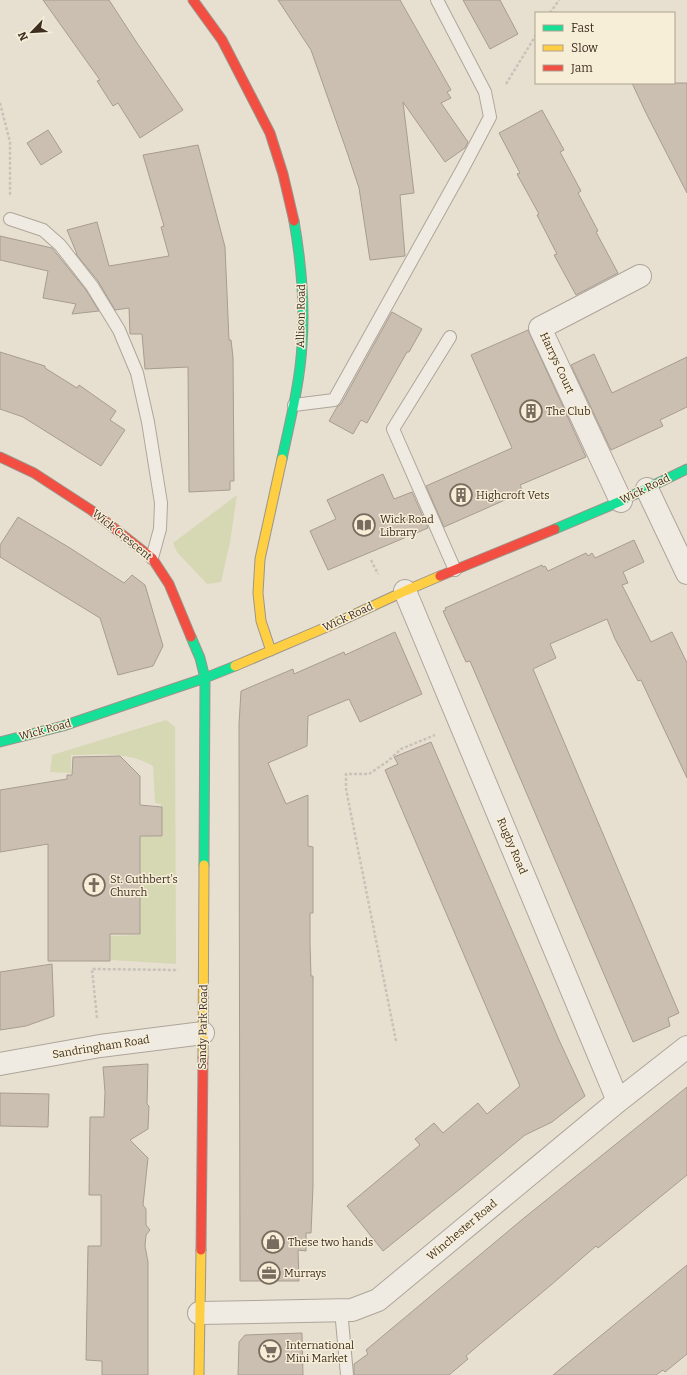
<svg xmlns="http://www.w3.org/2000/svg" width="687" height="1375" viewBox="0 0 687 1375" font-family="Bitter,serif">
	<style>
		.green { fill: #d6d7b3 }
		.building { fill: #cbbfb2; stroke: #a89c90 }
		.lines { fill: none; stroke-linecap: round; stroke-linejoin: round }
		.lane-casing { stroke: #ada599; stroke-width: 14 }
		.street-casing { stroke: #ada599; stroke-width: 24 }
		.fast-casing { stroke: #9c958a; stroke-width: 11 }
		.slow-casing { stroke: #9c958a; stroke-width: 11 }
		.jam-casing { stroke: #9c958a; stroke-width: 11 }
		.path { stroke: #c8c2b9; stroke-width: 2.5; stroke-dasharray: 3 2; stroke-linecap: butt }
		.lane { stroke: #efebe3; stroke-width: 12 }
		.street { stroke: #efebe3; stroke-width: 22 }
		.fast { stroke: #16e098; stroke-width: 9 }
		.slow { stroke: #ffcf43; stroke-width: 9 }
		.jam { stroke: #f24e42; stroke-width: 9 }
		.labels { text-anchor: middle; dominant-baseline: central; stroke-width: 3; stroke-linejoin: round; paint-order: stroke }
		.street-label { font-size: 11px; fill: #3d2e20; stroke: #f7eed8 }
		.poi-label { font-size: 11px; fill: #3d2e20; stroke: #f7eed8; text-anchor: start }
	</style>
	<rect width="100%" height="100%" fill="#e7e0d1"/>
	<path class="green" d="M237,495l-7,47 -9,40 -14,2 -30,-32 -4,-9z
		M166,720l9,7 1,237 -65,-4 -1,-24 30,-1 -1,-100 23,2 -1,-33 -6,-1 -2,-37c-26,-15 -52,-11 -82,-11v18l-21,-1 2,-17z"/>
	<path class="building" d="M43,0h66l28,43 46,67 -43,28 -22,-35 -5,3 -16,-25 3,-1z
		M278,0h122l51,90 -4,2 4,6 -10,5 27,39 -3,6 -20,14 -42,-60 11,91 -14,2 5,61 -35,4 -11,-72 -12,-36 -36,-102z
		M463,0h37l18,34 -28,15z
		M632,83h55v110l-42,-82z
		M542,110l22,40 -4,2 21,39 -3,2 20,38 -2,1 22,41 -42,22 -22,-40 3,-1 -20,-39 2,-1 -22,-40 3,-1 -21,-40z
		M48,130l14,22 -21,13 -14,-22z
		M198,145l27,102 4,93h2l2,17 1,124h-4v9l-41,2 -1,-125 -43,2 -3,-35h-12l-1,-26 -14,2 -17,-29 -22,-27h1l-10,-24 30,-8 12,44 60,-10 -8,-29 3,-1 -21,-71z
		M0,236l52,12 34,42 13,21 -27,3 4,-10 -33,-6 5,-27 -48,-11z
		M392,312l30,17 -13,23h-2l-40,71 -6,-3 -8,14 -24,-13 8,-14 4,-3z
		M528,330l58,127 -66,28 3,7 -79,35 -18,-41 86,-38 -41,-93z
		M0,352l45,14v2l32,20 2,-3 37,26 -6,9 15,10 -24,36 -78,-49 -23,-8z
		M594,354l18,39 75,-36v50l-27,13 3,6 -52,24 -40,-85z
		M383,474l11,25 18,-7 16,36 -100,42 -18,-39 26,-12 -9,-19z
		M18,517l52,31 54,35 8,-8 13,10 18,61 -10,20 -35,9 -18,-57 -100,-61v-12z
		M634,540l10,22 -21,10 5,11 -6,2 29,57 21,-10 15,31v115l-46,-98 -3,1 -23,-42 -8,-20 -57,25 6,14 -23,11 146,344 -11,5 2,8 -37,16 -163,-381 -4,1 -23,-51 3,-1 -1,-2 97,-43 1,2 2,-1 3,5 38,-18 2,3 4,-3 3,5z
		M395,632l27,62 -62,28 -11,-23 -41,17 -1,30 -39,17 18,41 22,-9v51l5,1v66h-3v31l1,32h2v210l-2,47h-5v18l-8,-1 1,31h-59l-1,-557 2,-33 52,-22 1,5 50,-22 1,3z
		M431,742l128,298 26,56 -33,26 -27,13 -60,50 -82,66 -36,-45 73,-61 -5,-6 19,-16 9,10 35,-30 9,11 33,-28 -135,-316 13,-6 -4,-7z
		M120,756l20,20v29l22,2v29h-22v98h-30v27h-62v-117l-48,8v-62l67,-11v-4h5l1,-18z
		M52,964l2,52 -28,10 -26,4v-58z
		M148,1064l-1,40 2,2 -1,23 -18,11 18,18 -5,47 3,4v16l4,5 -4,5 -1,11 3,16v113h-46v-14l-16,-1 2,-114h13v-51h-12l1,-78h14l1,-25 -2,-25z
		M687,1087v88l-89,73 -2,-2 -45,39 -71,59 -14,12 2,3 -19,16h-95v-11l14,-10 -2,-4 24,-20 134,-112z
		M0,1093l49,1 -1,33 -48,-1z
		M687,1265v89l-22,18 -2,-2 -7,5h-103z
		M302,1333l1,42h-65l1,-33 6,-7z"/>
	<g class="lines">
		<g class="lane-casing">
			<path id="lane" d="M10,219l33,11 17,15 32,41 27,44 18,43 11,49 13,81 -1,26 -8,29
				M450,337l-57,92 62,141
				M294,405l40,-5 128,-230 28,-53 -5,-25 -48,-92
				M341,1310l6,65"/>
		</g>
		<g class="street-casing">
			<path id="street" d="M647,489l40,84
				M621,501l-81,-173 100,-52
				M405,591l213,510
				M0,1064l100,-18 103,-13
				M199,1313l153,-3 26,-10 240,-199 69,-54"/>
		</g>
		<g class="fast-casing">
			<path id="fast" d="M282,459c8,-38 18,-76 20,-114 3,-41 -1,-84 -8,-124
				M555,529l66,-28 66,-32
				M191,637l9,21 5,20 -1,187
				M0,742l63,-16 142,-48 30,-12"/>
		</g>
		<g class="slow-casing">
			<path id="slow" d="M271,651l-10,-30 -3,-28 2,-34 22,-100
				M235,666l101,-43 69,-32 35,-15
				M203,1057l1,-192
				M199,1375l2,-125"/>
		</g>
		<g class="jam-casing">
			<path id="jam" d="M193,0l29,40 48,93 13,41 11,47
				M0,457l34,16 57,37 61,48 17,26 22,53
				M440,576l115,-47
				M201,1250l2,-193"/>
		</g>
		<path class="path" d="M550,13l9,-13
			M506,84l30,-49
			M0,103l10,39v55
			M371,560l7,14
			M97,1018l-5,-49 86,1
			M396,1041l-50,-252v-15h23l19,-13 13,-12 34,-14"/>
		<use href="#lane" class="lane"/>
		<use href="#street" class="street"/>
		<use href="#fast" class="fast"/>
		<use href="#slow" class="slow"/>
		<use href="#jam" class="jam"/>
	</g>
	<defs>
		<g id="building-ring" transform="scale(1.15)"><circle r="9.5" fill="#f7eed8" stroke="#786c5e" stroke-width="1.5"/><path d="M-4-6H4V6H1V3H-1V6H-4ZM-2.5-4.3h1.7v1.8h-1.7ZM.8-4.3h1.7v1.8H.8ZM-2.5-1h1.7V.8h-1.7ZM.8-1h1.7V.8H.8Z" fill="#786c5e"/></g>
		<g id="library-ring" transform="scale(1.15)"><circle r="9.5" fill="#f7eed8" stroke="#786c5e" stroke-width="1.5"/><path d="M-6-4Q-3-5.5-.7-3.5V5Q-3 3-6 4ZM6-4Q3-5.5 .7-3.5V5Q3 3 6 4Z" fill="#786c5e"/></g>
		<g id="church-ring" transform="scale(1.15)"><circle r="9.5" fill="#f7eed8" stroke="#786c5e" stroke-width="1.5"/><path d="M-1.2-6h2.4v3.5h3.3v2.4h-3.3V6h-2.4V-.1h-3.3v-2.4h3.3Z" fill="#786c5e"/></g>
		<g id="shop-ring" transform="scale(1.15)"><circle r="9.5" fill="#f7eed8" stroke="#786c5e" stroke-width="1.5"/><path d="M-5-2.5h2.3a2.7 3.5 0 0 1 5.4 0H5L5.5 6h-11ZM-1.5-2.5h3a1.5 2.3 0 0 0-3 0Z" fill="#786c5e"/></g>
		<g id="office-ring" transform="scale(1.15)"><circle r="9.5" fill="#f7eed8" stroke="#786c5e" stroke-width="1.5"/><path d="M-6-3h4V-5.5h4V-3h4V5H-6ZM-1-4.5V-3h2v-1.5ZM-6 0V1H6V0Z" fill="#786c5e"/></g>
		<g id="supermarket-ring" transform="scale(1.15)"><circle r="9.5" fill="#f7eed8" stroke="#786c5e" stroke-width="1.5"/><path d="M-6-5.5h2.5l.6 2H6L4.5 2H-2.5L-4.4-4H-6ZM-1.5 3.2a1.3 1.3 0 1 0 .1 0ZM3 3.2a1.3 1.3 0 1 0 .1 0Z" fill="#786c5e"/></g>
	</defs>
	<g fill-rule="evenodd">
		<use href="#building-ring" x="531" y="411"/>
		<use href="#building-ring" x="461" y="495"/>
		<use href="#library-ring" x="364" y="525"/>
		<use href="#church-ring" x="94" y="885"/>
		<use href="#shop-ring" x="273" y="1242"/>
		<use href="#office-ring" x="269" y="1273"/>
		<use href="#supermarket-ring" x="270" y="1351"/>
	</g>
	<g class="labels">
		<g class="street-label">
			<text transform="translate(301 316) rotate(-89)">Allison Road</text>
			<text transform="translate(557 363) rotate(65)">Harrys Court</text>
			<text transform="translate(645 489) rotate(-26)">Wick Road</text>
			<text transform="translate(122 535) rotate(39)">Wick Crescent</text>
			<text transform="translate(348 617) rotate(-25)">Wick Road</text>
			<text transform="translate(45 730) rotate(-15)">Wick Road</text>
			<text transform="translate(512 846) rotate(67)">Rugby Road</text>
			<text transform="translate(203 1027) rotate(-89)">Sandy Park Road</text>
			<text transform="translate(101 1047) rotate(-9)">Sandringham Road</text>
			<text transform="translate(462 1230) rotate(-40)">Winchester Road</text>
		</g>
		<g class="poi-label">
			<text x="546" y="411">The Club</text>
			<text x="476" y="495">Highcroft Vets</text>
			<text x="380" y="519">Wick Road<tspan x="380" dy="13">Library</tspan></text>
			<text x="110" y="879">St. Cuthbert's<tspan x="110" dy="13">Church</tspan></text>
			<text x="288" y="1242">These two hands</text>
			<text x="284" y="1273">Murrays</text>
			<text x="286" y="1345">International<tspan x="286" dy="13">Mini Market</tspan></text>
		</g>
	</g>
	<rect x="535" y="12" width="140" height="72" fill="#f7eed8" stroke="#ada18e"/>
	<rect x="543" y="25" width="20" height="6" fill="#16e098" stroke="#ada18e"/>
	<text x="571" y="32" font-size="12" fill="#3d2e20">Fast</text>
	<rect x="543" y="45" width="20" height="6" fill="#ffcf43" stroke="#ada18e"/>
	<text x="571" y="52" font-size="12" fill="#3d2e20">Slow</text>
	<rect x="543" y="65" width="20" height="6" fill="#f24e42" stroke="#ada18e"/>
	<text x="571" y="72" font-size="12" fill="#3d2e20">Jam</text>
	<g transform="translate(32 32) rotate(245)" stroke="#f7eed8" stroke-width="3" paint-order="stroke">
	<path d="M0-3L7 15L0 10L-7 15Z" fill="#3d2e20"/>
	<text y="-6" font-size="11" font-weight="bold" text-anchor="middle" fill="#3d2e20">N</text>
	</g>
</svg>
